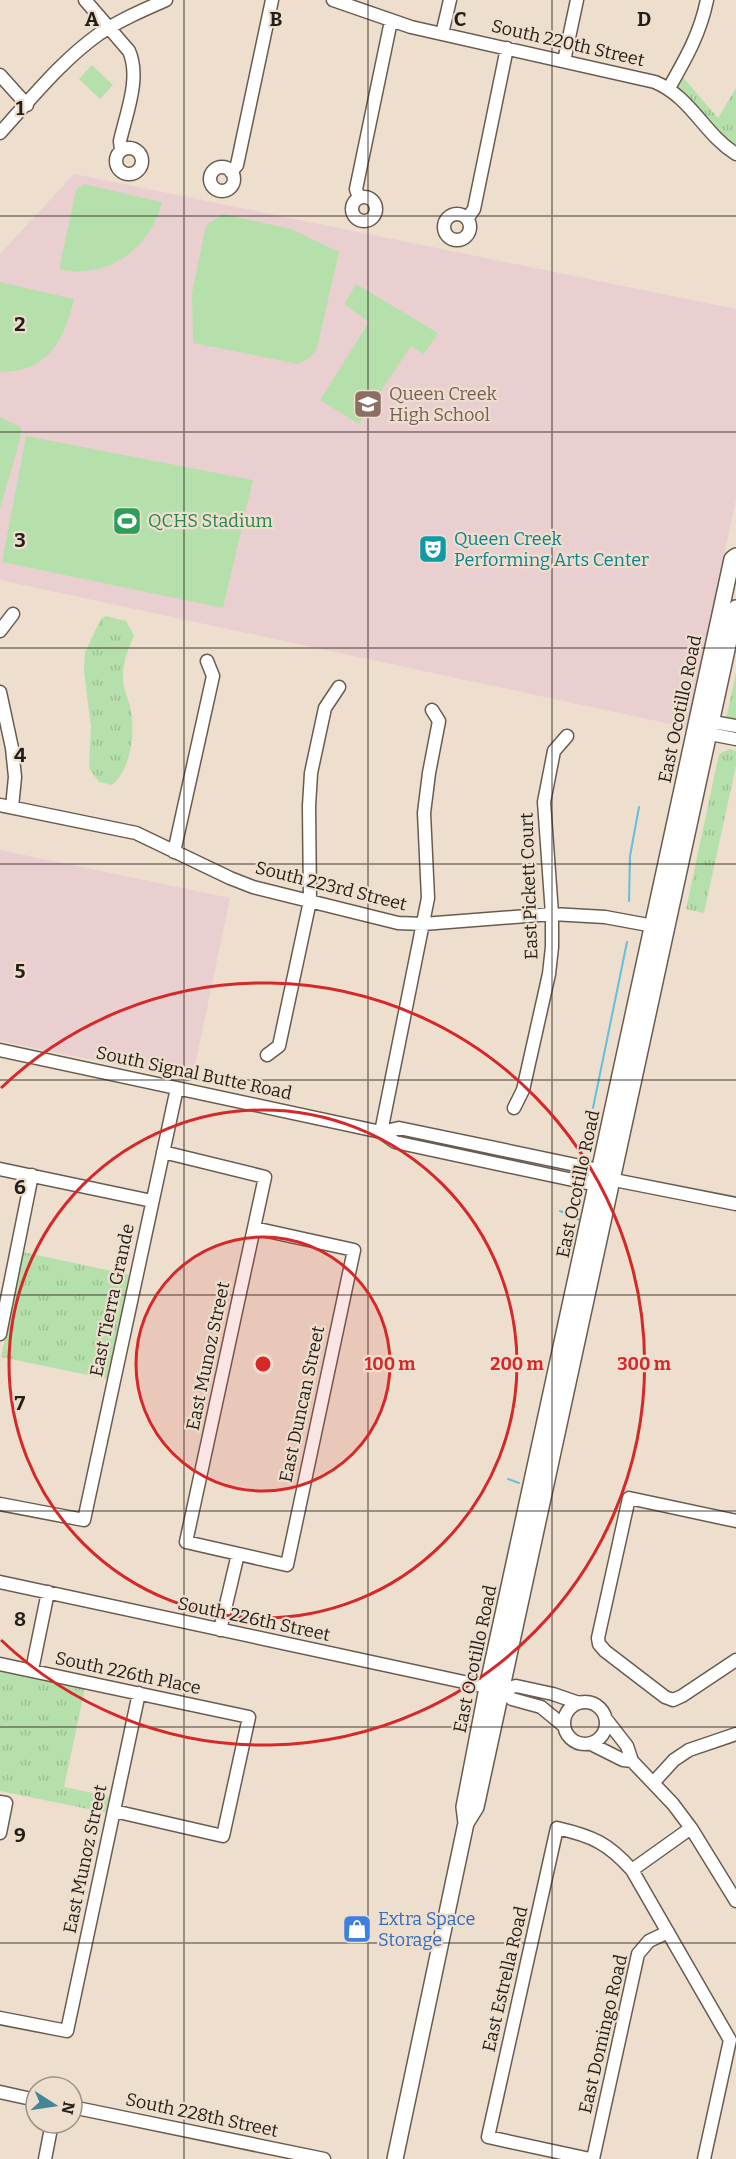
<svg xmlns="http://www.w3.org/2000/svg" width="736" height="2159" viewBox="0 0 736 2159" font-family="Bitter,serif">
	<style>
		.education { fill: #eacfd0 }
		.park { fill: url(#park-tufts) }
		.pitch { fill: #b6e0ab }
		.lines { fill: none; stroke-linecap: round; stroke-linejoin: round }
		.stream { stroke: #64bfd9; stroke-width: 2 }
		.minor-casing { stroke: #695c4e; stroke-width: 15 }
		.major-casing { stroke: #695c4e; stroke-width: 18 }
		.minor { stroke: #fff; stroke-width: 12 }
		.major { stroke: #fff; stroke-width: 15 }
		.grid { fill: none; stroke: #231e18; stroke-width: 1.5; stroke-opacity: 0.55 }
		.ring { fill: none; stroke: #d62828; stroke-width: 3 }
		.labels { text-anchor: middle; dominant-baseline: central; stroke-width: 4.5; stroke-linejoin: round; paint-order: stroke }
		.street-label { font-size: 18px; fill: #231e18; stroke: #eddecd }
		.education-label { font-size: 18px; fill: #785e54; stroke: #eddecd; text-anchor: start }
		.leisure-label { font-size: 18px; fill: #27864d; stroke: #eddecd; text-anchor: start }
		.culture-label { font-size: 18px; fill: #0d838f; stroke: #eddecd; text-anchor: start }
		.shop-label { font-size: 18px; fill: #366cbe; stroke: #eddecd; text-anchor: start }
		.grid-label { font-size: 20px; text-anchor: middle; font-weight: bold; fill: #231e18; stroke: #eddecd; stroke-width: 4.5; stroke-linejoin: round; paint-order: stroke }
		.centre { fill: #d62828; stroke: #eddecd; stroke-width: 3 }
		.ring-label { font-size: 18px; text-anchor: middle; font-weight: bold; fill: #d62828; stroke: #eddecd; stroke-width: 4.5; stroke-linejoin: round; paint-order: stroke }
	</style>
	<defs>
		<pattern id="park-tufts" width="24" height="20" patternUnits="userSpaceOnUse" patternTransform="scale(1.5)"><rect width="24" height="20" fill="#b6e0ab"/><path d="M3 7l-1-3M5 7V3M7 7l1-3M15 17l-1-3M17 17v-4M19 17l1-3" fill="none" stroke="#9cc092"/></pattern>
	</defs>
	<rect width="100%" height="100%" fill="#eddecd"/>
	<path class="education" d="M74,174l662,135v190l-49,231 -21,-7 -666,-143v-326z
		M0,850l230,48 -38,182 -192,-39z"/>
	<path class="park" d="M681,75l37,43 18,-30v59c-25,-16 -38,-43 -61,-60z
		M106,616l20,5 8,14c-5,13 -11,26 -11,40 -1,13 6,24 8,36 4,24 0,58 -19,74l-13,-3 -10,-14 2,-41 -7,-56 1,-19 16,-33z
		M736,673v49l-10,-3z
		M730,749l6,2v15l-32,147 -18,-4 33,-155z
		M23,1252l107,23 -23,104 -106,-22z
		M0,1668l85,20 -21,99 48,10 -4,16 -108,-22z"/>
	<path class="pitch" d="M92,65l21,20 -13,14 -21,-20z
		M84,184l78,18c-12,48 -55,78 -103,67l17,-79z
		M223,214l68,15 48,23 -22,96c-5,9 -10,12 -19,16l-105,-21 -1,-50 14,-68z
		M0,282l74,17c-10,42 -26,73 -74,73z
		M356,284l82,49 -14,21 -13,-8 -52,78 -39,-24 49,-78 -25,-18z
		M0,417l21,10v9l-21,73z
		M26,436l227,44 -30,128 -221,-46z"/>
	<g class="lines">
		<path class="stream" d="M629,901l1,-45 9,-49
			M593,1108l34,-166
			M560,1211l20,9
			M508,1479l11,4"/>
		<g class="minor-casing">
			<path id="minor" d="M85,0l44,51c12,27 -3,63 -9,90l1,9
				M333,0l78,27 244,55c37,16 48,51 81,72
				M442,34l8,-34
				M564,61l13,-61
				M0,75l27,30
				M669,88c17,-30 31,-54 38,-88
				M0,133c31,-34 61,-72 99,-99 21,-14 44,-24 67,-34
				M116 161a13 13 0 1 1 26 0a13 13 0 1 1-26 0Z
				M210 179a12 12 0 1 1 24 0a12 12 0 1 1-24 0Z
				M231,172l6,-7 35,-165
				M352 209a12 12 0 1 1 24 0a12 12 0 1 1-24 0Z
				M359,198l-3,-9 35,-168
				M444 227a13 13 0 1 1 26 0a13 13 0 1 1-26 0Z
				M467,219l7,-10 33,-161
				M0,631l13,-17
				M0,692l12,56 3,29 -3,30
				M705,723l8,-1 23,4
				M702,728l8,6 26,5
				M0,805l136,28 94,45 23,9 145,36 25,1 129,-10 53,3 54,10
				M174,852l39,-176 -6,-15
				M0,1050l381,82 14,10 192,41 12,-6
				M267,1055l12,-9 31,-145 -1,-95 2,-33 14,-65 14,-21
				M514,1108l9,-18 26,-116 3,-27v-33l-8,-112 10,-51 13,-15
				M381,1132l47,-234 -4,-85 5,-40 10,-52 -7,-11
				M381,1132l18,-4 191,40 9,9 137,27
				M163,1152l102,25c-27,122 -53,244 -79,365l101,23 67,-315 -100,-22
				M0,1169l152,32
				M0,1334l32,-159
				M0,1504l84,16 93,-432
				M736,1521l-107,-23 -31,140 1,6 6,7 60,46 8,3 9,-4 54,-36
				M0,1582l501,108 11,9 29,8 23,19
				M220,1630l18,-76
				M0,1664l249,53 -26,119 -109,-25
				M32,1670l16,-78
				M501,1690l15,-4 37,8 26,9
				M564 1723a21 21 0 1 1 42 0a21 21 0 1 1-42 0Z
				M606,1719l21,27 5,15 41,43 18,24 45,73
				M591,1744l32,16 9,1
				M653,1783l21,-23 15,-10 47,-16
				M0,1802l6,1 -6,30
				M632,1870l59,-42
				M0,2018l67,13 72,-338
				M0,2092l36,8
				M72,2107l252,52
				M45,2159l7,-36
				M590,2159l-102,-22 69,-309c35,8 51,15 75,42l98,170 -26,119
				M593,2159l45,-205 11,-13 19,-9"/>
		</g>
		<g class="major-casing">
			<path id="major" d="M466,1823l10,-16 260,-1199
				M395,2159l71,-336 -2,-16 23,-119 245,-1129 4,-3"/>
		</g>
		<use href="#minor" class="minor"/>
		<use href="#major" class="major"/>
	</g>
	<path class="grid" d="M184,0v2159M368,0v2159M552,0v2159M0,216h736M0,432h736M0,648h736M0,864h736M0,1080h736M0,1295h736M0,1511h736M0,1727h736M0,1943h736"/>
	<circle cx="263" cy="1364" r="127" fill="#d62828" fill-opacity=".12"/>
	<g class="ring">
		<circle cx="263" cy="1364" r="127"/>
		<circle cx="263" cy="1364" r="254"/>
		<path d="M1 1088A381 381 0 1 1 1 1640"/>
	</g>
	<defs>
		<g id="school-square" transform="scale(1.5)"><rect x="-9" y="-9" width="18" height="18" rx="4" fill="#8d6e63" stroke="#eddecd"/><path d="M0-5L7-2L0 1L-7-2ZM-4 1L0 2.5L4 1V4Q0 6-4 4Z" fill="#fff"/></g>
		<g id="stadium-square" transform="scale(1.5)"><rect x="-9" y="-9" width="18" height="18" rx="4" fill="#2e9e5b" stroke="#eddecd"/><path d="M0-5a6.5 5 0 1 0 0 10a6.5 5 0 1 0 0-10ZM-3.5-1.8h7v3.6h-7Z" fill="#fff"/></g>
		<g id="theatre-square" transform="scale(1.5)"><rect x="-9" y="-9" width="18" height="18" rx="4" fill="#0f9aa8" stroke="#eddecd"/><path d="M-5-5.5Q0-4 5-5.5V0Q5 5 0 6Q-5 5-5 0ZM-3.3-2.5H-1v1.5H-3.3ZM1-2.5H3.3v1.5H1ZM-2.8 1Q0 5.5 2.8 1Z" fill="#fff"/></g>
		<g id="shop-square" transform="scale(1.5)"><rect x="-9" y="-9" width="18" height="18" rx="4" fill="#3f7fe0" stroke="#eddecd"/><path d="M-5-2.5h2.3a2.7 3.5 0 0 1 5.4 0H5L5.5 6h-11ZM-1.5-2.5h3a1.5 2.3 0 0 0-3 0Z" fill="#fff"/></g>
	</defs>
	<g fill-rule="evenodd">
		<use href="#school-square" x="368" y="404"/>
		<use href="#stadium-square" x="127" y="521"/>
		<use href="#theatre-square" x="433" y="549"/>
		<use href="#shop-square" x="357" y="1929"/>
	</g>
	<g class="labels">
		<g class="street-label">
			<text transform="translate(568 43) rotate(13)">South 220th Street</text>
			<text transform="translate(680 709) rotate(-78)">East Ocotillo Road</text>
			<text transform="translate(331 886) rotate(14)">South 223rd Street</text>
			<text transform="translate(529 886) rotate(-92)">East Pickett Court</text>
			<text transform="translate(194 1073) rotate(12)">South Signal Butte Road</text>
			<text transform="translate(578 1184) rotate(-78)">East Ocotillo Road</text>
			<text transform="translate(112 1300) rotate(-78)">East Tierra Grande</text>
			<text transform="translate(208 1356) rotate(-78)">East Munoz Street</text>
			<text transform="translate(302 1404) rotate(-78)">East Duncan Street</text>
			<text transform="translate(254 1619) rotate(12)">South 226th Street</text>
			<text transform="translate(475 1659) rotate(-78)">East Ocotillo Road</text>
			<text transform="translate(128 1673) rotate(12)">South 226th Place</text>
			<text transform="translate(85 1859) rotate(-78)">East Munoz Street</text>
			<text transform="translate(505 1979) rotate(-77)">East Estrella Road</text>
			<text transform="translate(603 2034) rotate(-77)">East Domingo Road</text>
			<text transform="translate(202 2115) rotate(12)">South 228th Street</text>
		</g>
		<g class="education-label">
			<text x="389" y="394">Queen Creek<tspan x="389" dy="21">High School</tspan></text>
		</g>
		<g class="leisure-label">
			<text x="148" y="521">QCHS Stadium</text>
		</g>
		<g class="culture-label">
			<text x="454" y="539">Queen Creek<tspan x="454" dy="21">Performing Arts Center</tspan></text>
		</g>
		<g class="shop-label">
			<text x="378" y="1919">Extra Space<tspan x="378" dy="21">Storage</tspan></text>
		</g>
	</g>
	<g class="grid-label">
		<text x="92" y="26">A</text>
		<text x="276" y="26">B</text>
		<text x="460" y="26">C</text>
		<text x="644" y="26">D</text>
		<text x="20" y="115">1</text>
		<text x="20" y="331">2</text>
		<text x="20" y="547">3</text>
		<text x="20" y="762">4</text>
		<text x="20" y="978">5</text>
		<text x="20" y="1194">6</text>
		<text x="20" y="1410">7</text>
		<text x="20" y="1626">8</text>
		<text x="20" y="1842">9</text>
	</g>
	<circle cx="263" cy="1364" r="9" class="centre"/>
	<g class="ring-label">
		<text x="390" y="1370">100 m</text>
		<text x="517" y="1370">200 m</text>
		<text x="644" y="1370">300 m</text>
	</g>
	<g transform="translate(54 2105) rotate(102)"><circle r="28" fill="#eddecd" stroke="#9c9185" stroke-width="1.5"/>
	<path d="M0-4.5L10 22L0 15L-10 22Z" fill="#448698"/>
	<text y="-9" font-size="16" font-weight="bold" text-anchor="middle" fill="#231e18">N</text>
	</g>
</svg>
